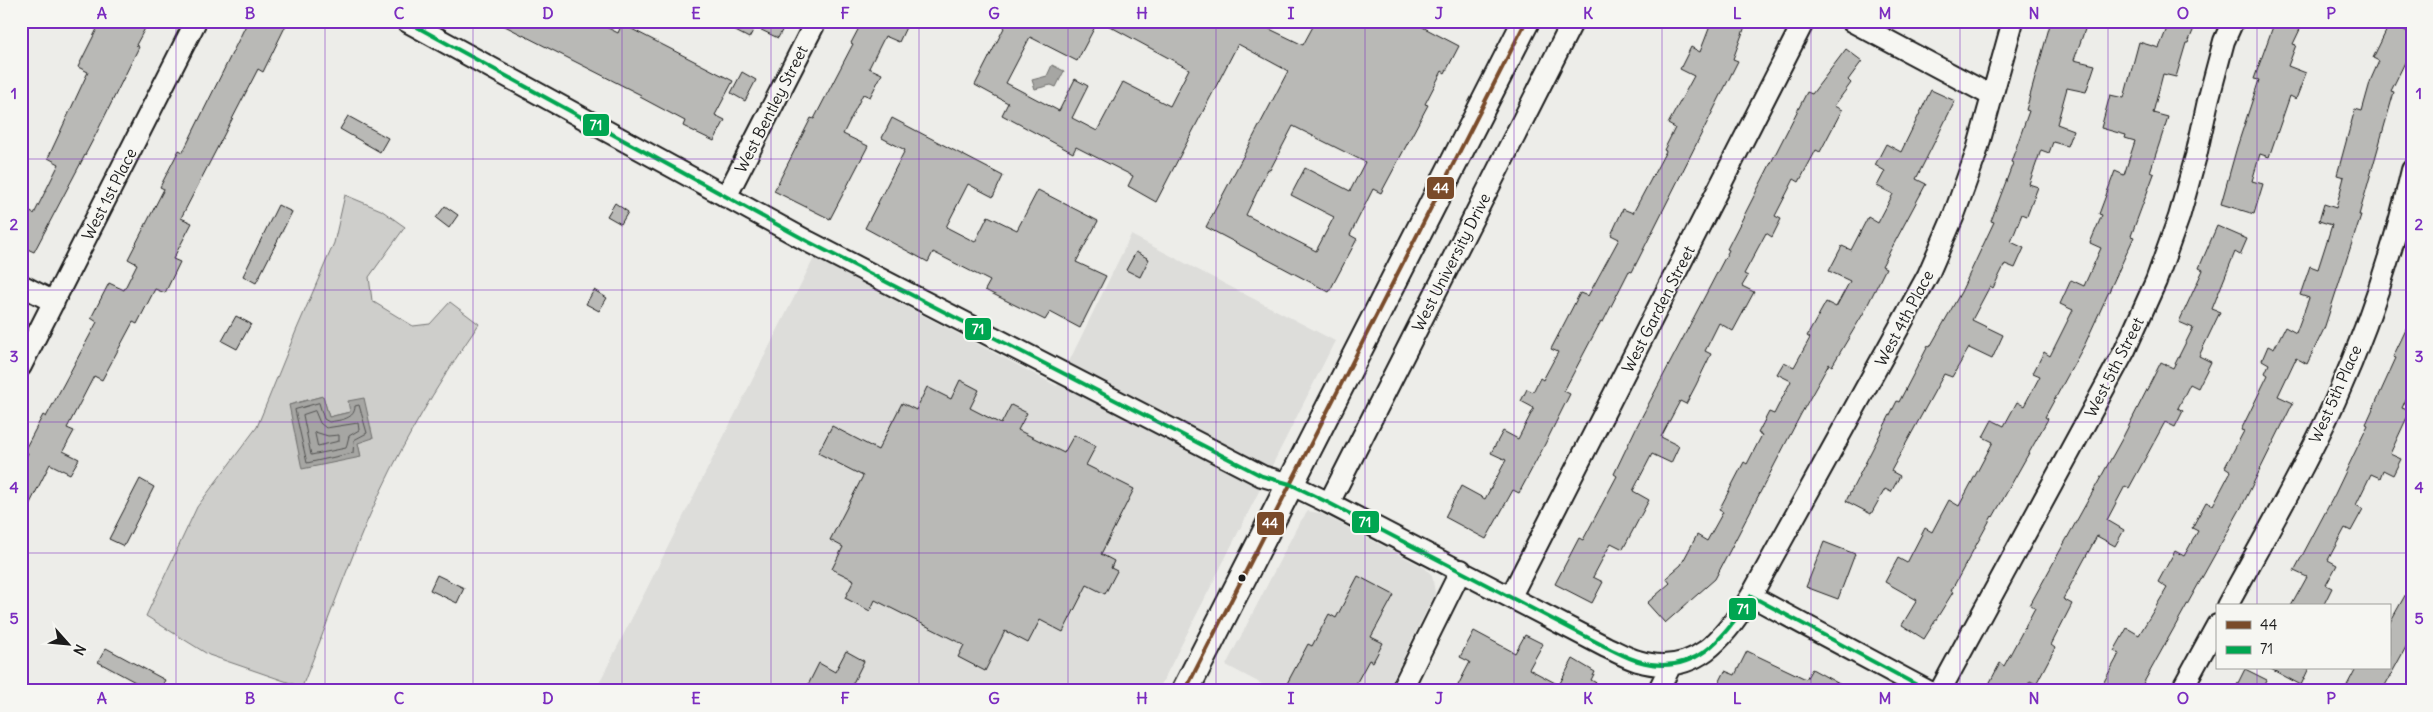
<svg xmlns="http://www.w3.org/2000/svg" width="2433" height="712" viewBox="0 0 2433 712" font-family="Delius,sans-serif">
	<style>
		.built { fill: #ddddda }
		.green { fill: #cececb; stroke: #757574; fill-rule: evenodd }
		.water { fill: #a6a6a3; stroke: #6f6f6d }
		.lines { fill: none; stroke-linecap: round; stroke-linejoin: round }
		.shore { stroke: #535352; stroke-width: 1 }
		.building { fill: #b9b9b6; stroke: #1c1c1c; fill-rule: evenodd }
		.minor-casing { stroke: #1c1c1c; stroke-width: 24 }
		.major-casing { stroke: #1c1c1c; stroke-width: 30 }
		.minor { stroke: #f6f6f2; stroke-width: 20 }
		.major { stroke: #f6f6f2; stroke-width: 26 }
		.bus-1-casing { stroke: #f6f6f2; stroke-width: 8 }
		.bus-2-casing { stroke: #f6f6f2; stroke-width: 8 }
		.bus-1 { stroke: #7a4b2a; stroke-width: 4 }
		.bus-2 { stroke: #00a651; stroke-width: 4 }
		.grid { fill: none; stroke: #7b2cbf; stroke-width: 1; stroke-opacity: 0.55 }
		.bus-dot { fill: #1c1c1c; stroke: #f6f6f2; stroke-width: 2 }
		.labels { text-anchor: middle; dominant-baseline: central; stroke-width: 4; stroke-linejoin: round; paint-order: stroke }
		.street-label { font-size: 16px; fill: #1c1c1c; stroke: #f6f6f2 }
		.line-badge { stroke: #f6f6f2; stroke-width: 2 }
		.badge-label { font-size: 14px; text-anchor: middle; font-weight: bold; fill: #fff }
		.neatline { fill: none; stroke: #7b2cbf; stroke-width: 2 }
		.grid-label { font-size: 16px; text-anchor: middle; font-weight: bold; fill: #7b2cbf }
	</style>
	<rect width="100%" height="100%" fill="#edede9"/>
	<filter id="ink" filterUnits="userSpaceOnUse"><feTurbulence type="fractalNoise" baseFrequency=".02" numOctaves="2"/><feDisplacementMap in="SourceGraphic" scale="10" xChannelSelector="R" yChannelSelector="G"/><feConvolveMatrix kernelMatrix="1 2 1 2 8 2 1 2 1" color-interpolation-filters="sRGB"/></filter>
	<g filter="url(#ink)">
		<path class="built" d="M1131,235l204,106 -177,350h-563l219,-433 243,128z
			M1308,511l12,2 105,55 7,7 3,18 -48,98h-112l-49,-26 72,-140z"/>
		<path class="green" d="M345,195l36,15 24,17 -36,50 3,24 41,25 17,-2 20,-22 29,22c-33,48 -61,93 -88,146 -35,69 -60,145 -89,217l-93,-32 -63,-39 51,-109 60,-80 39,-96 38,-88zM323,396l6,21 21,-5 11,45 -72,-52z"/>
		<path class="water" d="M1052,65l12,6 -8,16 -5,-2 -16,4 -3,-9 15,-4z
			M323,396l6,21 21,-5 -2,-11 16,-3 9,40 -15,5 3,14 -59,12 -13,-64z"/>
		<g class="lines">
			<path class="shore" d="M319,403l5,16 5,3c12,-2 26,-3 26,-16l4,-1 8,28 -13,7 -1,13 -46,10 -12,-53z
				M315,411l5,12 6,5 32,-5 1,7 -10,6 -3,12 -35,7 -8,-40z
				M315,432l13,4 11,-1v6l-21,5z"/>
		</g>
		<path class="building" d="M101,21h48l-13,24 3,2 -44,89 -61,116 -13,-6v-39l13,7 25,-50 -11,-6 40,-86 -10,-5z
			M248,21h40l-25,51 -5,-3 -77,149 11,5 -19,36 7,3 -15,31 -10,-4 -18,35 -4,-2 -31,58 -8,-4 -27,52 7,3 -11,20 16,8 -9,15 -20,-10 -29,57v-54l7,-14 -4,-2 19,-36 3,2 51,-95 -6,-4 18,-35 15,7 13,-26 -9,-5 36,-70 -4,-2 19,-37 4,2z
			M495,21h99l24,12 4,-9 111,57 -18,34 10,5 -11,21 -31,-15 2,-5 -45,-24 1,-2z
			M716,21h71l-9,17 -23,-11 -6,11z
			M856,21h53l-10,21 -14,-6 -16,32 13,6 -12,23 -7,-3 -20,40 25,12 -38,73 -56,-28 37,-73 3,1 39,-75 -2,-1 10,-19z
			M1000,21h98l-21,40 -47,-24 -24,46 53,28 16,-32 13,7 -16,32 25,13 26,-49 47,24 19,-37 -89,-48h153l50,24 13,-24h95l48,25 -14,27 -3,-2 -17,33 3,1 -47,88 -8,-4 -23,46 7,4 -28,53 -123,-65 82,-156 -50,-27 -82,158 -28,-16 5,-10 -57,-29 -3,6 -71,-38 6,-12 -33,-18 31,-61zM1293,126l72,36 -15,29 -45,-23 -14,27 43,22 -18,34 -70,-36 22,-46 2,1z
			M1712,21h35l-14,38 5,2 -106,211 -3,-1 -26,51 -2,-1 -37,70 6,3 -29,58 -22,41 -6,-3 -27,49 -41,-22 16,-31 24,13 21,-39 -15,-7 12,-22 15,8 16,-31 -13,-7 6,-12 6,3 7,-14 3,2 15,-28 -7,-3 29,-56 8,3 31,-57 -8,-4 12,-26 10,4 33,-62 -2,-1 11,-22 -7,-4 26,-48 -14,-7 11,-22 9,5z
			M2051,21h37l-14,39 21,5 -9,27 -19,-4 -10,36 16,6 -6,16 -14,-4 -4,11 -8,-3 -12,34 9,3 -11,29 -5,-2 -11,28 13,6 -9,20 -10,-4 -12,24 -3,-2 -18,34 31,15 -11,24 -23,-11 -17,29 -8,-3 -53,97 9,5 -9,16 -6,-3 -14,25 -25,-13 51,-100 2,1 29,-56 2,1 31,-55 33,-70 -3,-1 22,-58 -2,-1 18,-51 -3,-1z
			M2170,21h27l-9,22h-2l-10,34 -13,-3 -10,39 15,4 -18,55 4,2 -23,62 3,1 -49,107 -40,73 3,2 -55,98 -1,-1 -41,75 2,1 -29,47 -22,-14 15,-25 -32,-18 13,-24 9,5 18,-35 7,4 17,-32 10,6 34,-64 -10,-5 9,-17 12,6 13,-24 7,4 16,-30 -7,-3 11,-21 6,4 23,-46 -13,-6 11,-24 13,6 17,-38 -11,-5 12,-28 -3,-1 16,-43 9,4 11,-34 -10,-3 1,-3 -25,-7 9,-33 14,3 15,-56 20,6z
			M2275,21h29l-11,23 3,1 -8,21 18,7 -10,26 -6,-3 -21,61 -9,-3 -8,27 11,3 -9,30 -33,-10 16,-57 22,-67 -5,-1z
			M2391,21l14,6 -1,3 8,4v14l-21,43 3,1 -35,123h2l-37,114 -17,35 -11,-6 -18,38 15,7 -50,101 -104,187h-40l20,-37 -5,-3 13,-23 12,7 28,-47 -9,-6 17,-31 9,5 14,-25 -6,-3 14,-26 7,3 18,-34 -6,-4 19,-36 -3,-1 27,-55 -3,-2 4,-9 -7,-4 6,-14 6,3 11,-22 11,6 13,-35 -9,-3 10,-29 8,3 14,-44 -13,-4 5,-17 12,4 8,-31 -7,-2 18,-66 7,2 9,-32 8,-18 -6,-3z
			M1846,49l16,12 -14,19 3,3 -17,23 8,4 -22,42 -4,-2 -17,32 -5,-3 -19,37 6,3 -9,18 -6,-4 -22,41 4,2 -6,10 12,6 -21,39 -14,-8 -14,28 6,3 -15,31 -10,19 -6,-3 -19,36 18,9 -8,17 -19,-9 -19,37 16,9 -26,49 -12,-6 -18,34 10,5 -11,21 -37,-19 24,-46 4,2 34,-64 -3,-2 23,-48 92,-176 -2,-1 80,-157 5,2z
			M742,72l14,8 -11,21 -14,-8z
			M1931,90l24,11 -39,78 10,5 -44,82 4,2 -23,46 -31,52 -3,-2 -28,50 -86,165 -50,44 -18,-20 23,-20 -4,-5 15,-13 16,-30 10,6 16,-29 -4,-2 25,-48 3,2 15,-29 -4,-2 11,-21 5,2 17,-33 -14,-7 7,-12 10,5 16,-29 -3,-2 19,-34 10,5 14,-26 -21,-10 13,-25 9,4 17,-33 10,6 15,-29 -16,-8 8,-15 -10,-6 11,-21 15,8z
			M348,116l40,22 -8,14 -40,-23z
			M892,118l111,58 -10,21 -25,-13 -22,43 29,15 13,-26 29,14 21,-40 60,31 -22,41 30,14 -26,52 -30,-16 -5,8 -60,-30 5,-9 -57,-29 -5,10 -63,-34 40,-78 -23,-12z
			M615,203l13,9 -7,12 -14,-8z
			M278,205l14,7 -36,71 -13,-7z
			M445,206l13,9 -9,13 -13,-10z
			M2217,226l30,13 -7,16 -5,-3 -23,57 8,3 -21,44 12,6 -13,26 -8,-4 -12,24 5,3 -8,16 -10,-5 -36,66 -4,-2 -18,34 17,10 -9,16 -18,-10 -34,63 9,5 -21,41 4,3 -19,36 -6,-3 -5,10h-29l-8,-5 12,-23 4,3 31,-58 -5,-3 92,-166 39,-77 12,6 20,-40 -14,-6 24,-52 -4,-2z
			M1136,252l13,7 -9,18 -14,-7z
			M594,290l13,8 -8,13 -13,-7z
			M236,316l15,8 -14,25 -15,-8z
			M2412,317v69l-10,22 8,3 -20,43 11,5 -8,16 -10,-5 -3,8 -9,-4 -15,31 7,4 -12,22 -6,-3 -17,32 9,5 -11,20 6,3 -9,18h-32l16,-29 -13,-6 41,-77 33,-69 -2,-1 30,-66 -3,-1z
			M960,380l19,10 -9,18 31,16 10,-19 16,8 -9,17 46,23 10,-18 22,11 -10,19 48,24 -33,65 13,7 -3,7 6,3 -12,23 -18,-9 -24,47 -23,-12 -12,23 -23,-12 -20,40 -27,-14 6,-12 -89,-45 -5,11 -25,-13 9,-18 -22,-11 11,-22 -13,-7 33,-64 -45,-23 14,-27 46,24 24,-47 14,7 11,-23 24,12z
			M140,479l14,8 -30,59 -15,-7z
			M1824,542l31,12 -17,45 -32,-12z
			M437,575l27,13 -7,15 -27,-13z
			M1358,576l36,19 -23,42 12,6 -10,19 -4,-2 -17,31h-69l25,-47 4,2 17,-32 7,4z
			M2412,583v53l-30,55h-38l12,-23h33v-44z
			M1474,631l41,22 10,-18 18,9 -14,25 30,16 14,-26 22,13 -4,8 20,11h-156l15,-29 -10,-5z
			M106,648l59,32 -6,11h-7l-54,-29z
			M846,651l18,10 -15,30h-44l14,-28 16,9z
			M1747,651l59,28 6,-10 40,22h-137l10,-20 10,4z
			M2269,668h40l-8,17z
			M2245,669l22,11 -6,11h-27z"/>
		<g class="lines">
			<g class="minor-casing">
				<path id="minor" d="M406,21l403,221 453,234 28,8 39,19 277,144c11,5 21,11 32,14 56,17 87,-23 113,-65l177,95
					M1851,21l141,75
					M726,197l90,-176
					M21,285l33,17
					M21,366l175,-345
					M1329,503l244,-482
					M1511,596l293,-575
					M1751,596l177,-321 26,-60 22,-61 37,-133
					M2227,606c37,-68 76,-135 108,-205 33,-73 59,-153 77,-231
					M1401,691l60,-121
					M1658,691l13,-26
					M1940,691l185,-341 31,-69 23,-64 17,-61 12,-55 16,-60 9,-20
					M2181,691l36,-66"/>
			</g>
			<g class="major-casing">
				<path id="major" d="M1185,691l341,-670"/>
			</g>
			<use href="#minor" class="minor"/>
			<use href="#major" class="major"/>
			<g class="bus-1-casing">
				<path id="bus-1" d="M1185,691l341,-670"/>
			</g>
			<g class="bus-2-casing">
				<path id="bus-2" d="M406,21l403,221 453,234 28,8 39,19 277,144c11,5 21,11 32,14 56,17 87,-23 113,-65l177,95"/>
			</g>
			<use href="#bus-1" class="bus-1"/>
			<use href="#bus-2" class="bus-2"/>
		</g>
	</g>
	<path class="grid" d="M176,21v670M325,21v670M473,21v670M622,21v670M771,21v670M919,21v670M1068,21v670M1216,21v670M1365,21v670M1514,21v670M1662,21v670M1811,21v670M1960,21v670M2108,21v670M2257,21v585M21,159h2391M21,290h2391M21,422h2391M21,553h2391M2257,668v23"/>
	<circle class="bus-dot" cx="1242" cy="578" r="4.5"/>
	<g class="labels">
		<g class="street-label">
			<text transform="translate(771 109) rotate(-63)">West Bentley Street</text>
			<text transform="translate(109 194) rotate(-63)">West 1st Place</text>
			<text transform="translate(1451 262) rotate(-63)">West University Drive</text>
			<text transform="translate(1658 309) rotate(-63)">West Garden Street</text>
			<text transform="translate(1904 318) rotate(-62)">West 4th Place</text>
			<text transform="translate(2114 367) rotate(-63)">West 5th Street</text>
			<text transform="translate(2335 394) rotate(-66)">West 5th Place</text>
		</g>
	</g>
	<g class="line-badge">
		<rect x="582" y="113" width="28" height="24" rx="5" fill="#00a651"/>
		<rect x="1426" y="176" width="29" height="24" rx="5" fill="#7a4b2a"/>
		<rect x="964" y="317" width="28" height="24" rx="5" fill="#00a651"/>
		<rect x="1351" y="510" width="29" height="24" rx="5" fill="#00a651"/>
		<rect x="1256" y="511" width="29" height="25" rx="5" fill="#7a4b2a"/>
		<rect x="1728" y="597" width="29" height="24" rx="5" fill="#00a651"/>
	</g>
	<g class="badge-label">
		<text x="596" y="130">71</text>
		<text x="1441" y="193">44</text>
		<text x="978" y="334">71</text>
		<text x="1365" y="527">71</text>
		<text x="1270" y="528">44</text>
		<text x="1743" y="614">71</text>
	</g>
	<rect width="2433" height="712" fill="none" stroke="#f6f6f2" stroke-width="55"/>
	<rect x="2216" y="604" width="175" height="65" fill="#f6f6f2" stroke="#9f9f9c"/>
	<rect x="2226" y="621" width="25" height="8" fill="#7a4b2a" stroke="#9f9f9c"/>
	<text x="2260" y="630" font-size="15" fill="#1c1c1c">44</text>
	<rect x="2226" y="646" width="25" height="8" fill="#00a651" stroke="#9f9f9c"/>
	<text x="2260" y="654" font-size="15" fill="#1c1c1c">71</text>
	<g transform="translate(68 644) rotate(117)" stroke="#f6f6f2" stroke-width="4" paint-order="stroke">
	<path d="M0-4L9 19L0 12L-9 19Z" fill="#1c1c1c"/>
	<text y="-8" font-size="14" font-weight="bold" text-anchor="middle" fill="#1c1c1c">N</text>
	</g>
	<rect x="28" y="28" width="2378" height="656" class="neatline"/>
	<g class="grid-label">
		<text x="102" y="19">A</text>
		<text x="250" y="19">B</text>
		<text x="399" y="19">C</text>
		<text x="548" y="19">D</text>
		<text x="696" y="19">E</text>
		<text x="845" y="19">F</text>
		<text x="994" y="19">G</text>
		<text x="1142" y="19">H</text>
		<text x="1291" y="19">I</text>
		<text x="1439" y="19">J</text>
		<text x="1588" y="19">K</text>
		<text x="1737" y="19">L</text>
		<text x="1885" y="19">M</text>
		<text x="2034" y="19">N</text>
		<text x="2183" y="19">O</text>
		<text x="2331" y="19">P</text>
		<text x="14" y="99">1</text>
		<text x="2419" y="99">1</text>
		<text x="14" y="230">2</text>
		<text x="2419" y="230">2</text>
		<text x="14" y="362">3</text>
		<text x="2419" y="362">3</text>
		<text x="14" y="493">4</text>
		<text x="2419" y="493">4</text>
		<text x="14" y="624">5</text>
		<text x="2419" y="624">5</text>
		<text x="102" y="704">A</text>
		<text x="250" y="704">B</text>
		<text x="399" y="704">C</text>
		<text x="548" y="704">D</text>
		<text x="696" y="704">E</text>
		<text x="845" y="704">F</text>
		<text x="994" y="704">G</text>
		<text x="1142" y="704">H</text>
		<text x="1291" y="704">I</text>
		<text x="1439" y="704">J</text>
		<text x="1588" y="704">K</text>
		<text x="1737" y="704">L</text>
		<text x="1885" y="704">M</text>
		<text x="2034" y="704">N</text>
		<text x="2183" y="704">O</text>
		<text x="2331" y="704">P</text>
	</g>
</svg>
